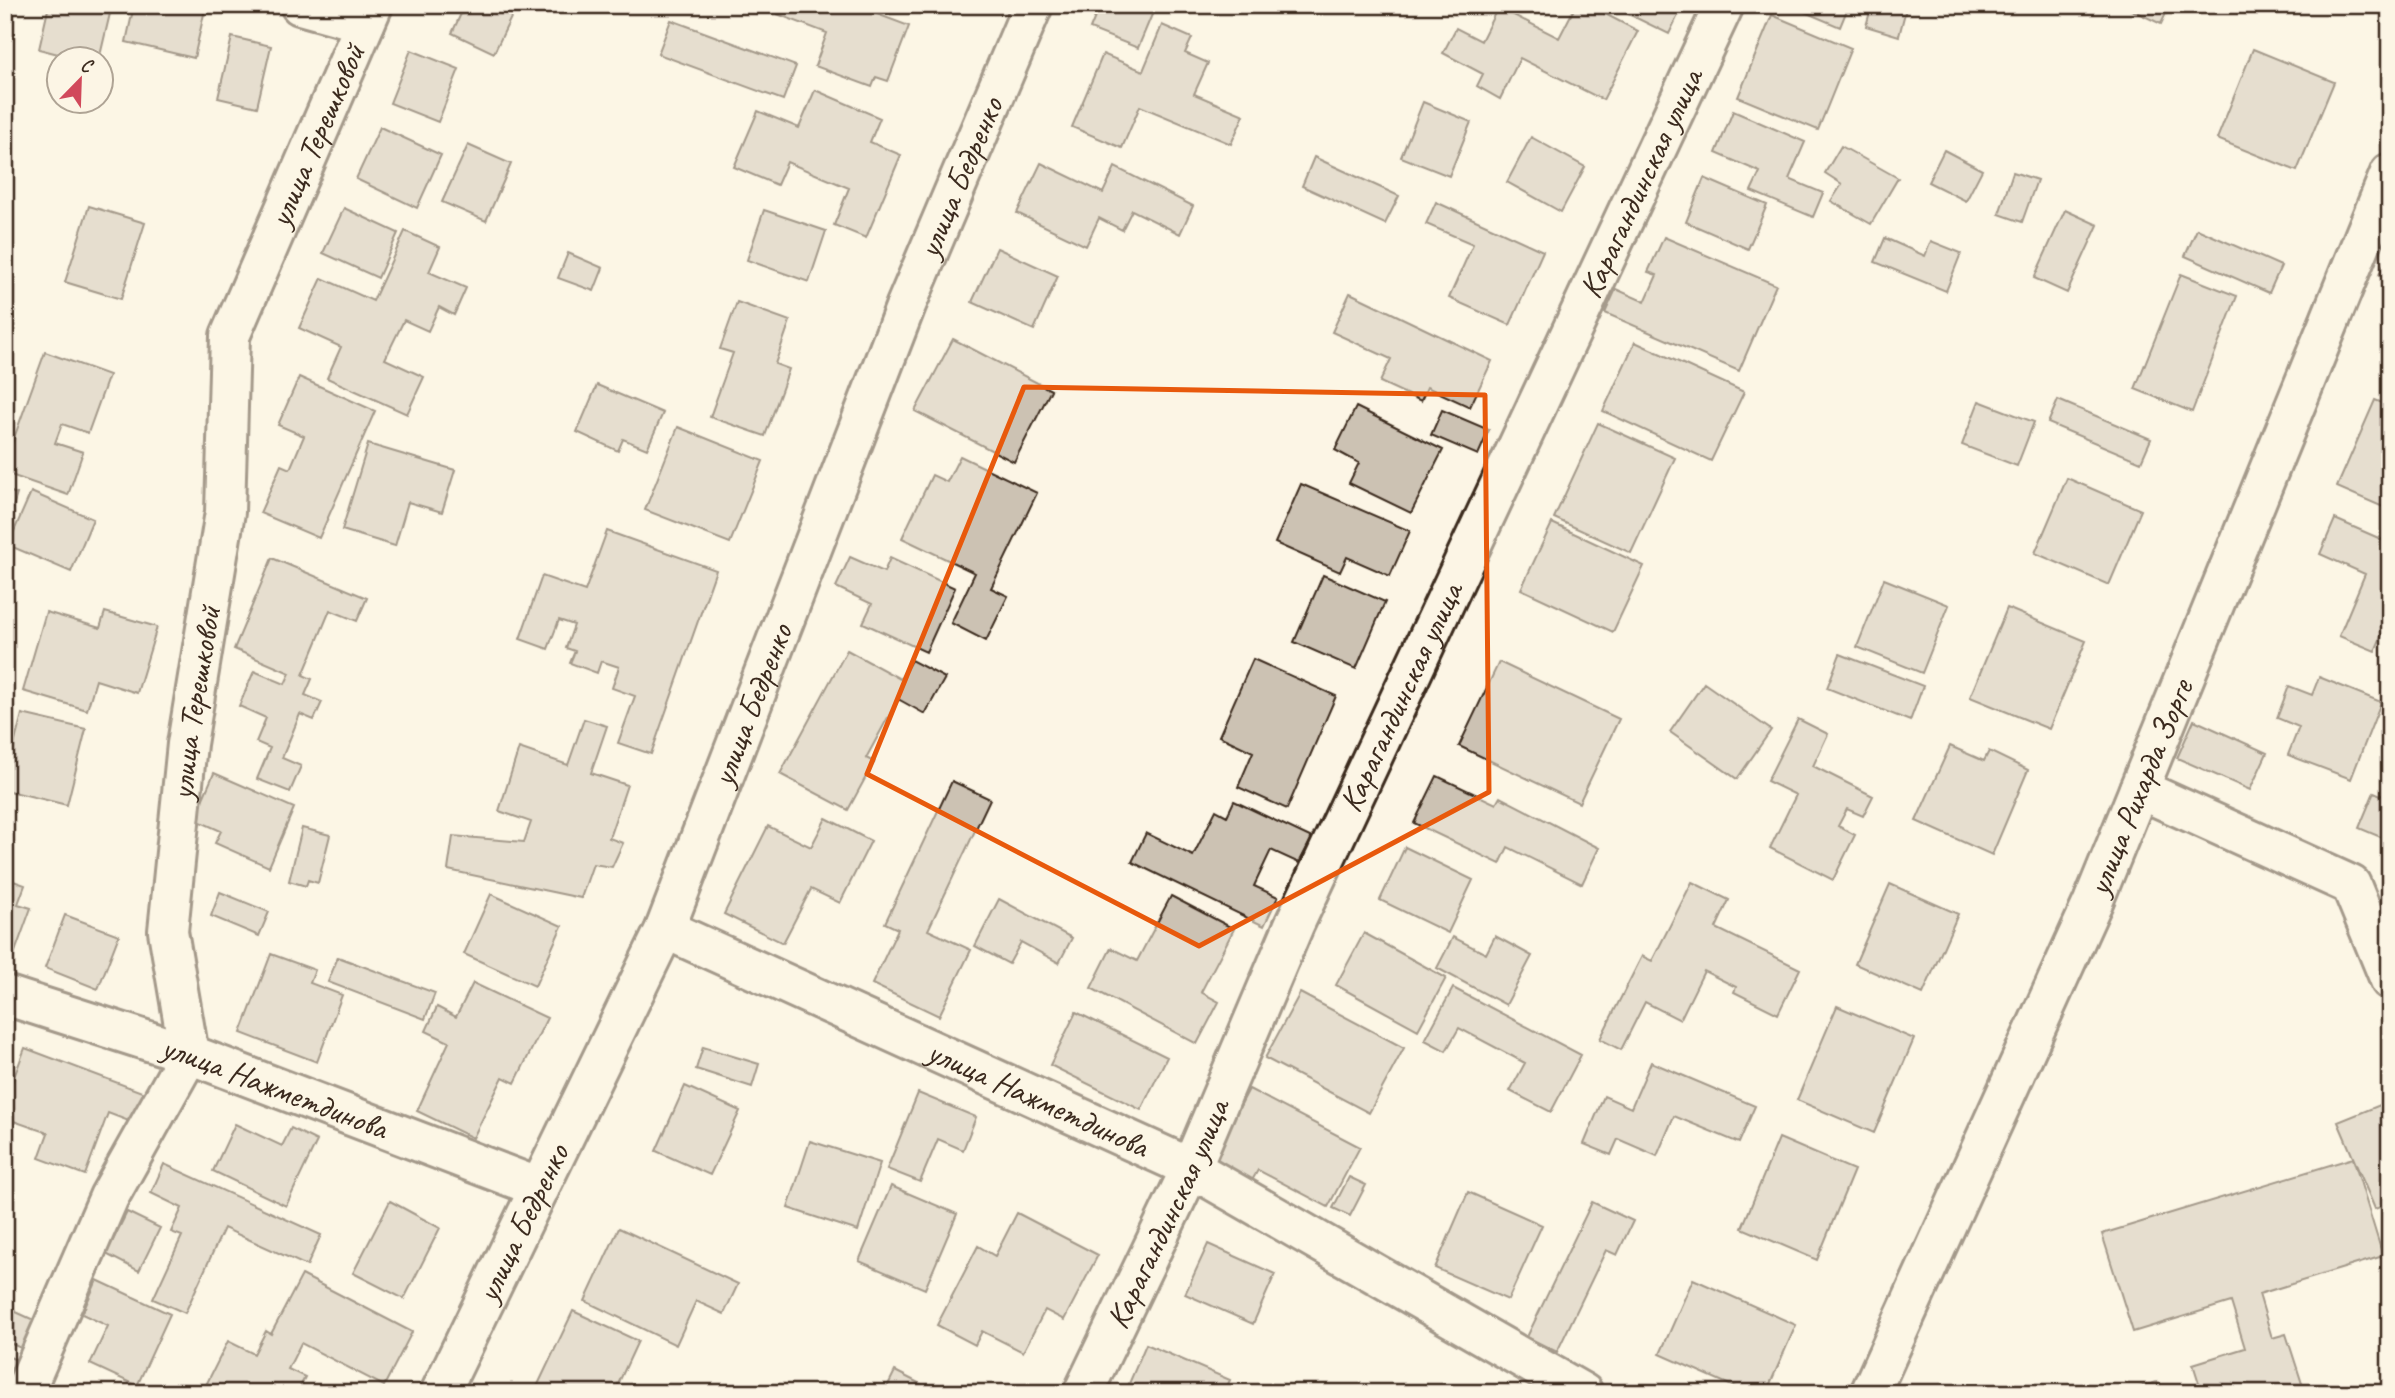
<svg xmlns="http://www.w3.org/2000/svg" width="2395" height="1398" viewBox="0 0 2395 1398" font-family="Caveat,sans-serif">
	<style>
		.building { fill: #ccc2b3; stroke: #3b2a1e; stroke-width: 2 }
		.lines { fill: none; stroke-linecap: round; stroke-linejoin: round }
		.minor-casing { stroke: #3b2a1e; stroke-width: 44 }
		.minor { stroke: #fcf5e5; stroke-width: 38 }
		.marked { fill: none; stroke: #e8590c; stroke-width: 5; stroke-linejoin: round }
		.labels { text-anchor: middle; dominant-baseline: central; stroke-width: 5; stroke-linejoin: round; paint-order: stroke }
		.street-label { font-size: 33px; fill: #3b2a1e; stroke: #fcf5e5 }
	</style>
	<rect width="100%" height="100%" fill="#fcf5e5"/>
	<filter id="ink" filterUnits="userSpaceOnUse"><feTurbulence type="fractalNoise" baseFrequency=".0143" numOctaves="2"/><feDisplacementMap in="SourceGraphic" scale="14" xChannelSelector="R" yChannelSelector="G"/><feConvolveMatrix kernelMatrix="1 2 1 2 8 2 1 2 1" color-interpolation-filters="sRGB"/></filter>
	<g filter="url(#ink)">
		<path class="building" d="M49,5h63l-13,55h-18l-42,-11z
			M134,5h72l-12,53 -68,-16z
			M465,5h52l-23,48 -42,-20z
			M781,5h72l56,21 -21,55 -12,-4 -4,10 -57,-21 12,-33 -50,-19z
			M1100,5h56l-18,43 -48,-19z
			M1576,5h12l50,26 -35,69 -83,-42 -20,41 -23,-13 6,-12 -40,-21 13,-25 25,13 17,-34 61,31z
			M1610,5h73l-14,29z
			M1788,5h61l-9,22z
			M1872,5h35l-8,31 -33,-10z
			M2121,5h49l-9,19z
			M1772,15l79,33 -33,82 -80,-33z
			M671,20l125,46 -13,34 -125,-46z
			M1162,25l30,13 -7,15 23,10 -14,31 50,21 -13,29 -91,-38 -18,42 -50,-21 31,-73 40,17z
			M232,37l39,9 -14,61 -39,-9z
			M2253,49l81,33 -37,89 -80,-32z
			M411,50l48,19 -21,53 -48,-19z
			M815,90l65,28 -10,24 31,13 -35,83 -32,-13 15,-37 -62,-26 -10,23 -43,-18 24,-56 41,17z
			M1423,102l48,20 -22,54 -48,-19z
			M1733,111l72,31 -16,37 34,14 -10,24 -62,-26 9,-19 -44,-19z
			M380,127l61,28 -24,53 -61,-29z
			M1531,137l54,30 -24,45 -54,-30z
			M468,145l43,19 -25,57 -44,-19z
			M1841,146l57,32 -27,46 -40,-23 11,-17 -17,-11z
			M1944,150l38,20 -16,31 -38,-19z
			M1314,157l85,39 -14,28 -83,-38z
			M1041,163l62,30 12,-26 78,39 -13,28 -48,-24 -10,20 -23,-12 -13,28 -69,-33z
			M2013,172l24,8 -15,42 -23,-8z
			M1704,178l63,27 -19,44 -62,-27z
			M1436,202l107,49 -33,74 -61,-27 24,-54 -47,-20z
			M89,206l56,17 -24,76 -56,-17z
			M344,208l54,25 -20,45 -55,-25z
			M764,210l62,21 -17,51 -62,-22z
			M2065,210l33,15 -31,68 -33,-15z
			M2197,229l84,37 -12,27 -84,-37z
			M405,231l35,16 -11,25 37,16 -12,27 -15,-8 -11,24 -24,-11 -19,39 39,18 -17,37 -80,-36 14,-31 -42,-19 23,-50 51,23z
			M1664,237l112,48 -37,86 -134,-58 11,-24 29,13 12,-27 -9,-3z
			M1885,238l40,18 6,-15 30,12 -15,38 -71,-29z
			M997,248l61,28 -24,54 -62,-28z
			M2390,250v30l-11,-5z
			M568,253l35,15 -9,23 -36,-13z
			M2181,274l56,22 -45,116 -57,-23z
			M1350,293l142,68 -22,46 -43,-20 -6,14 -41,-19 11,-23 -59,-27z
			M737,302l53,19 -15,43 14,5 -24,67 -55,-19 23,-64 -13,-4z
			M953,339l98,51 -37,72 -99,-51z
			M1635,342l109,50 -33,69 -108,-50z
			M45,352l64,23 -21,58 -26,-9 -7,19 28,9 -15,43 -63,-22v-10z
			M299,377l76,34 -56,127 -59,-25 21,-48 9,4 14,-33 -26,-11z
			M597,385l66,28 -16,36 -24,-10 -5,12 -41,-19z
			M2058,400l93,39 -10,23 -93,-39z
			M2375,400l15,6v104l-53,-23z
			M1979,401l55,21 -17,44 -55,-21z
			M1356,407l87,43 -32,63 -62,-30 10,-20 -24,-13z
			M1442,410l47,20 -11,25 -47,-20z
			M1598,423l77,35 -44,95 -77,-35z
			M678,427l85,34 -33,82 -85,-33z
			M368,444l87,26 -13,42 -34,-10 -13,44 -53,-16z
			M960,456l77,37 -46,95 17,8 -22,45 -35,-18 24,-50 -73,-35 30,-63 15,7z
			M2067,478l74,32 -32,75 -74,-32z
			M1301,484l109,47 -20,45 -43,-19 -7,15 -65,-29z
			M5,490l12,4 -12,38z
			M31,492l62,27 -22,53 -63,-27z
			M2335,519l55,24v74l-15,34 -36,-15 26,-62 -45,-20z
			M1552,523l92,43 -31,66 -92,-43z
			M607,531l109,39 -65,184 -33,-11 17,-47 -23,-8 7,-21 -18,-6 -4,12 -27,-10 5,-12 -9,-3 8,-23 -15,-5 -11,29 -28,-10 22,-63 43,15z
			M850,557l34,15 6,-14 65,30 -29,64 -63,-29 9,-19 -36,-17z
			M272,558l95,40 -10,23 -27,-11 -27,65 9,4 -7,16 17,7 -8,18 -14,-6 -18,44 19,8 -11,26 -33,-13 13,-31 -14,-6 10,-24 -27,-12 15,-35 31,13 5,-11 -56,-24z
			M1323,575l62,27 -29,67 -62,-27z
			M1884,579l65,26 -27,68 -65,-26z
			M2007,608l79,33 -37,88 -79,-32z
			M46,612l54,16 5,-16 52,15 -20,66 -41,-13 -9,30 -64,-19z
			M847,650l53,29 11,-19 34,18 -20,36 -27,-15 -32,59 8,4 -26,48 -68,-36z
			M1840,654l83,32 -13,35 -83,-33z
			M1253,659l83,37 -49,113 -49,-22 15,-35 -34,-16z
			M1499,662l120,57 -40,84 -120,-57z
			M2319,677l62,25 -30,77 -63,-24 11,-28 -22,-9 12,-32 23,9z
			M1704,683l67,47 -34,49 -67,-47z
			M22,714l64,15 -19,76 -62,-15v-10z
			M584,719l23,7 -16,47 36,12 -18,53 14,5 -11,24 -19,-3 -12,34 -133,-28 5,-34 71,6 7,-20 -32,-11 20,-63 49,17z
			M1798,719l30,15 -15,32 60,30 -10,20 -16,-7 -9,17 17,9 -22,45 -63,-32 26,-53 -29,-14z
			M2194,720l73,33 -17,37 -73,-32z
			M1950,746l34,15 5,-10 39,19 -36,85 -76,-34z
			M214,773l80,35 -25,59 -54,-24 6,-12 -27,-12z
			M1437,776l59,28 4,-7 99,51 -17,36 -74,-37 -8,17 -86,-41z
			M952,781l38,18 -62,131 43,20 -32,66 -67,-32 26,-55 -13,-6z
			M2374,792l16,7v42l-31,-13z
			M1234,801l78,37 -13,25 -28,-13 -17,36 24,11 -14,29 -132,-64 14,-29 47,23 23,-46 11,6z
			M826,818l45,23 -31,62 -29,-14 -28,54 -59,-29 44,-88 43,21z
			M302,828l28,7 -12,48 -10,-3 -2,6 -17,-5z
			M1405,847l68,33 -25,53 -68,-33z
			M5,878l20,7 -7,19 13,4 -20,55 -6,-2z
			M1692,882l37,18 -13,28 84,41 -22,45 -44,-22 2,-5 -32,-16 -24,49 -35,-18 -24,48 -21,-11 42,-83 10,5z
			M1890,884l68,30 -35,80 -68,-30z
			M220,892l49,20 -10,24 -48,-20z
			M491,894l71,32 -27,60 -71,-32z
			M1171,896l63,33 -33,63 18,10 -22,42 -106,-56 20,-40 26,13z
			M999,899l73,39 -13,25 -38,-21 -12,22 -34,-18z
			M65,915l54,20 -21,54 -53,-21z
			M1364,933l82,45 -28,52 -82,-45z
			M1495,936l37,20 -26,49 -69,-37 16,-31 33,17z
			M271,954l44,16 -5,13 32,12 -25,67 -76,-29z
			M338,957l97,36 -10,26 -97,-37z
			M473,983l74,35 -32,65 -12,-6 -30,61 -56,-27 32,-69 -23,-11 11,-24 19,10z
			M1453,988l128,67 -30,57 -41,-21 15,-28 -66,-35 -13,23 -21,-11z
			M1300,993l104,55 -35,65 -104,-55z
			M1837,1006l77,33 -40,94 -77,-33z
			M1076,1012l91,45 -26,53 -91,-45z
			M703,1047l56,17 -7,23 -56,-18z
			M25,1048l125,47 -11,30 -31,-12 -23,62 -46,-17 9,-25 -43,-15v-17z
			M1651,1062l104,44 -16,37 -65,-27 -17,40 -39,-17 -7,16 -27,-11 20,-48 27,12z
			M685,1086l55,25 -30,64 -54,-24z
			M1249,1089l111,58 -32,60 -70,-37 -8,14 -40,-21z
			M918,1093l58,24 -13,33 -25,-11 -18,43 -33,-13z
			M2390,1101v102l-15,6 -37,-87z
			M235,1124l47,22 9,-18 26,13 -31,65 -73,-35z
			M1779,1138l75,32 -37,90 -75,-32z
			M810,1141l70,22 -22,68 -70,-23z
			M2353,1158l30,98 -124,38 13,44 14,-4 19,59h-128l23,-7 -7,-22 52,-16 -14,-46 -98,30 -31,-98z
			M164,1164l157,71 -14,31 -83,-38 -39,85 -32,-14 29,-63 -11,-4 11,-24 -31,-15z
			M1349,1177l17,8 -16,31 -17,-8z
			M891,1186l66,28 -32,75 -66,-28z
			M1468,1192l74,33 -34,75 -73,-32z
			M390,1201l50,27 -36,71 -51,-26z
			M1592,1202l41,19 -16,34 -11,-5 -49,102 -30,-15z
			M127,1212l33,16 -21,43 -33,-17z
			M1017,1213l81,42 -34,65 -19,-10 -22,42 -41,-21 -7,14 -38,-20 41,-79 17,10z
			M619,1228l119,56 -14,30 -28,-13 -20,44 -91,-44z
			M1208,1244l67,30 -22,50 -68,-30z
			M302,1275l110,57 -28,54 -83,-43 -13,26 17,8 -8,16h-95l26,-52 26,13 12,-23 5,3z
			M1693,1279l103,46 -30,68h-18l-88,-39z
			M97,1280l73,34 -33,72 -47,-22 18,-38 -26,-12z
			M5,1307l31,14 -13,28 -18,-8z
			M573,1311l65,30 -24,52h-80z
			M1146,1344l84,36 -6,13h-99z
			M5,1355l14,6 -13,30 -1,-1z
			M895,1371l43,22h-54z
			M2157,1382l4,11h-39z"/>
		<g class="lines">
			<g class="minor-casing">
				<g id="minor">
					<path d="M300,5l65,18"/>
					<path d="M2139,789l212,96 39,95"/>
					<path id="s1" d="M665,929l526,239 392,225"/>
					<path id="s2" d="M5,995l184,59 351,134"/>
					<path id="s3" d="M24,1393l85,-196 80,-143 -21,-123 19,-187 38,-232 5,-176 143,-331"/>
					<path id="s4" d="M440,1393l225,-464 241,-624 127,-300"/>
					<path id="s5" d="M1083,1393l108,-225 103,-243 430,-920"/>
					<path id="s6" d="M1870,1393l223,-491 297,-729"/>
				</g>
			</g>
			<use href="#minor" class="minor"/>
		</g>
	</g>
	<path d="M0 0H2395V1398H0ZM1024,387l461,8 4,397 -290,154 -332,-172z" fill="#fcf5e5" fill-opacity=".55" fill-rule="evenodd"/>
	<path class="marked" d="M1024,387l461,8 4,397 -290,154 -332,-172z"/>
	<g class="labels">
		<g class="street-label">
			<text stroke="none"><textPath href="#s3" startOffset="1320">улица Терешковой</textPath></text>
			<text stroke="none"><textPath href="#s4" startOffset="1323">улица Бедренко</textPath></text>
			<text stroke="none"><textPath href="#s5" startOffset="1332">Карагандинская улица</textPath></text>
			<text stroke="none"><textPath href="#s5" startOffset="765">Карагандинская улица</textPath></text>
			<text stroke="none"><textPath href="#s3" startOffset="732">улица Терешковой</textPath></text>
			<text stroke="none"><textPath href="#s4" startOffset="756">улица Бедренко</textPath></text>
			<text stroke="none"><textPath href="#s6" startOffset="663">улица Рихарда Зорге</textPath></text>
			<text stroke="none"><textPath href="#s2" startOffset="285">улица Нажметдинова</textPath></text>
			<text stroke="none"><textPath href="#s1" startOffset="410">улица Нажметдинова</textPath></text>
			<text stroke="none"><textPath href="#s5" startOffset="198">Карагандинская улица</textPath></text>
			<text stroke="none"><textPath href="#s4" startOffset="189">улица Бедренко</textPath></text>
		</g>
	</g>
	<rect width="2395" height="1398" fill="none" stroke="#fcf5e5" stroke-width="28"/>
	<rect x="14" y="14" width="2367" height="1370" fill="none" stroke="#3b2a1e" stroke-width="2.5" filter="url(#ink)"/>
	<g transform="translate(80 80) rotate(23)"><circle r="33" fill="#fcf5e5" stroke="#afa495" stroke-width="2"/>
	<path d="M0-5L12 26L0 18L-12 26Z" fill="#d1495b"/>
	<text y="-10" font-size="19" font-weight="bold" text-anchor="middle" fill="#3b2a1e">С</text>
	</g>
</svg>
